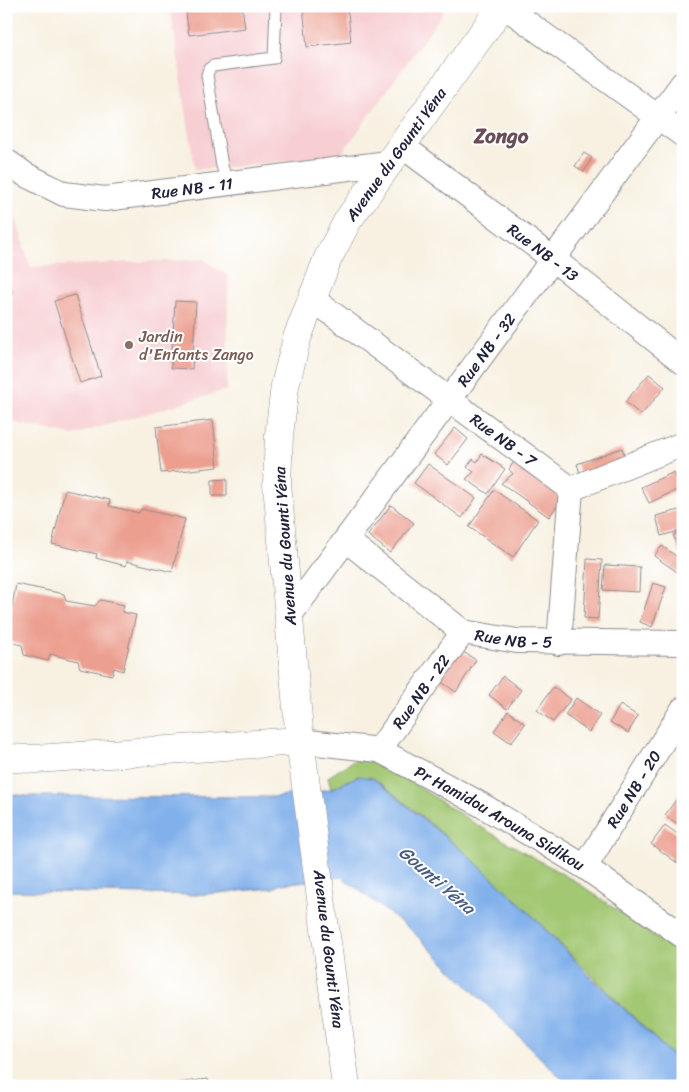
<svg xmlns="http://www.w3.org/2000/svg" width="689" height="1092" viewBox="0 0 689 1092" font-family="Sriracha,sans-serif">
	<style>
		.built { fill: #f7cfd3 }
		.green { fill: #a3c873; stroke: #627557 }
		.water { fill: #81b0eb; stroke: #526993 }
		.building { fill: #ec9f8f }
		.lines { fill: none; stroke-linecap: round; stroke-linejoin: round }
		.service-casing { stroke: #8d8a8e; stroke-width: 13 }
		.minor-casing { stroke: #8d8a8e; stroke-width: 26 }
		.tertiary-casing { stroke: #8d8a8e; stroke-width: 29 }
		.service { stroke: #fff; stroke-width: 11 }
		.minor { stroke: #fff; stroke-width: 24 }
		.tertiary { stroke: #fff; stroke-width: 28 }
		.education-dot { fill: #8d6e63; stroke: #fff; stroke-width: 2 }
		.labels { text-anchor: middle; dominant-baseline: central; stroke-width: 4; stroke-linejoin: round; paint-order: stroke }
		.street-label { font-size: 16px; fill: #22223b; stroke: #fff }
		.education-label { font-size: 16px; fill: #785e54; stroke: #fff; text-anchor: start }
		.water-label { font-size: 18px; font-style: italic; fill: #485b81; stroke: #fff }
		.district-label { font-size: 21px; font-weight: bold; fill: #694e58; stroke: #fff }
	</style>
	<rect width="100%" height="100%" fill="#fff"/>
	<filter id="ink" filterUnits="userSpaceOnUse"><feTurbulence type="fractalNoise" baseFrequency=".02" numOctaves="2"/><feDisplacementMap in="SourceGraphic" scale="10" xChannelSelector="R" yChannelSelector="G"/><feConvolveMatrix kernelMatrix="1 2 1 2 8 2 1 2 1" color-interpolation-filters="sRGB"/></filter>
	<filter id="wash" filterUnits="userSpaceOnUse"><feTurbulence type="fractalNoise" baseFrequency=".0096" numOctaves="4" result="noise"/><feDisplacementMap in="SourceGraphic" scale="20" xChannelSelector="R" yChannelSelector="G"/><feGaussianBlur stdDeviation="1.12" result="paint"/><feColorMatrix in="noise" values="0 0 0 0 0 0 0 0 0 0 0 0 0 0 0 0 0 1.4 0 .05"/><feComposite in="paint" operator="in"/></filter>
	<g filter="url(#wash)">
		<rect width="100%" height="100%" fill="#f8f1e2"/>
		<path class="built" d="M170,6h278l-108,150 -145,14z
			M6,192l3,2 21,73 173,-8 25,17 -1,114 -154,45 -67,-14z"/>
		<path class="green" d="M355,760l18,1 19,9 87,56 99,57 105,73v110c-101,-98 -196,-203 -310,-288l-25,2 -17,9 -3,-12z"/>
		<path class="water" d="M358,776l15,2 92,75 56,51 66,69 96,93v20h-114l-158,-156 -69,-53 -61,7 -8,4 -78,7 -189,-4v-98l20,3 247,1 58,-8z"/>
		<g id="blocks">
			<path class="building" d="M185,6h57l3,22 -56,7z
				M303,6h37l8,7 3,29 -44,5z
				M584,153l8,5 -8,14 -9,-6z
				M7,269l5,24 -6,2v-25z
				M75,295l26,81 -21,7 -26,-82z
				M175,301l21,1 -4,67 -21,-1z
				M649,374l16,13 -24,28 -16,-13z
				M213,420l5,47 -57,6 -5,-46z
				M455,428l13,11 -20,26 -14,-11z
				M622,448l5,15 -45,16 -5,-15z
				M482,454l23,15 -17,25 -22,-15 8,-7 -7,-5 6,-8 4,3z
				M516,459l50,35 -17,23 -48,-34 12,-9 -4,-5z
				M428,464l48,34 -14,20 -48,-35z
				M674,472l7,16 -32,15 -8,-16z
				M227,479v17h-15v-16z
				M65,490l45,10 -1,6 30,7 2,-4 44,10 -13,53 -45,-11 -1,5 -30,-8 1,-4 -45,-10z
				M494,490l44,30 -25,37 -44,-30z
				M391,505l23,18 -24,30 -22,-18z
				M683,509v21l-22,6 -5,-20z
				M683,531v21l-3,1 -7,-18z
				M662,546l21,15v15l-29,-20z
				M587,559l15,1 -4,59 -14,-1z
				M605,565l35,2 -1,25 -36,-2z
				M653,583l13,4 -14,40 -12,-5z
				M16,584l48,10 2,7 29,5 5,-6 24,5 -2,7 14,3 -13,56 -9,-3 -2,7 -32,-7 -2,-7 -28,-7 -2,7 -24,-6 -2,-10 -16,-4z
				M457,648l19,12 -20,32 -19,-13z
				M503,676l18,14 -14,19 -18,-14z
				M553,687l18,12 -18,23 -16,-12z
				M576,698l24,17 -11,17 -24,-17z
				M620,705l18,11 -10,17 -18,-11z
				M508,711l17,13 -14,19 -17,-12z
				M683,790v38l-18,-13z
				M665,825l18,13v29l-32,-23z
				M208,1079l1,7h-33v-3z"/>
		</g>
	</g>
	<g filter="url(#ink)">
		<use href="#blocks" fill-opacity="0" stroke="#8d8a8e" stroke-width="1"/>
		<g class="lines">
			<g class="service-casing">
				<path id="service" d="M228,184l-6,-18 -15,-91 2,-6 4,-3 61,-8 2,-52"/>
			</g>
			<g class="minor-casing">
				<g id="minor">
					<path d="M504,6l179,129"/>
					<path id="s1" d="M401,145l152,114 130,103"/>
					<path id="s2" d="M6,161l20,14 38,19 41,5 283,-36"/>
					<path id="s3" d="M311,298l260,191 -12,154"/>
					<path d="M571,489l112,-45"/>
					<path id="s4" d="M346,540l117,92 54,9 166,2"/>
					<path id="s5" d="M290,615l393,-532"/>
					<path id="s6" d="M300,741l79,9 94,50 112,67 98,69"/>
					<path id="s7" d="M379,750l84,-118"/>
					<path id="s8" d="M585,867l98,-158"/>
				</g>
			</g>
			<g class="tertiary-casing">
				<g id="tertiary">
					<path d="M6,758l30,1 264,-18"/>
					<path id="s9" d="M346,1086l-46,-345 -23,-257 2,-49 6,-49 12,-48 31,-80 20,-38 154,-214"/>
				</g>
			</g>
			<use href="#service" class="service"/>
			<use href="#minor" class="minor"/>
			<use href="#tertiary" class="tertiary"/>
		</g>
	</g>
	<circle class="education-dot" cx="129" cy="345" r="5"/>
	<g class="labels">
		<g class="street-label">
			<text stroke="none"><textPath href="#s9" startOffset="964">Avenue du Gounti Yéna</textPath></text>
			<text stroke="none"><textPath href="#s2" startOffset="196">Rue NB - 11</textPath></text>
			<text stroke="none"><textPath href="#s1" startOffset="178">Rue NB - 13</textPath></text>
			<text stroke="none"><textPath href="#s5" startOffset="330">Rue NB - 32</textPath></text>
			<text stroke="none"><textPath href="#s3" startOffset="239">Rue NB - 7</textPath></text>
			<text transform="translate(285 546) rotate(-94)">Avenue du Gounti Yéna</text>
			<text stroke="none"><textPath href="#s4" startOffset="200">Rue NB - 5</textPath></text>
			<text stroke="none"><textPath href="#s7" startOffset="72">Rue NB - 22</textPath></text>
			<text stroke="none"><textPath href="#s8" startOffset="92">Rue NB - 20</textPath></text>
			<text stroke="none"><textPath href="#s6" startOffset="218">Pr Hamidou Arouna Sidikou</textPath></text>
			<text transform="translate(329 949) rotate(83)">Avenue du Gounti Yéna</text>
		</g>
		<g class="education-label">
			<text x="139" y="336">Jardin<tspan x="139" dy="18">d'Enfants Zango</tspan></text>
		</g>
		<g class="water-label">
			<text transform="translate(437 880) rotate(41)">Gounti Yéna</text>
		</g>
		<g class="district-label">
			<text x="501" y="136">Zongo</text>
		</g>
	</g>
	<rect width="689" height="1092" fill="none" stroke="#fff" stroke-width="25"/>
</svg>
